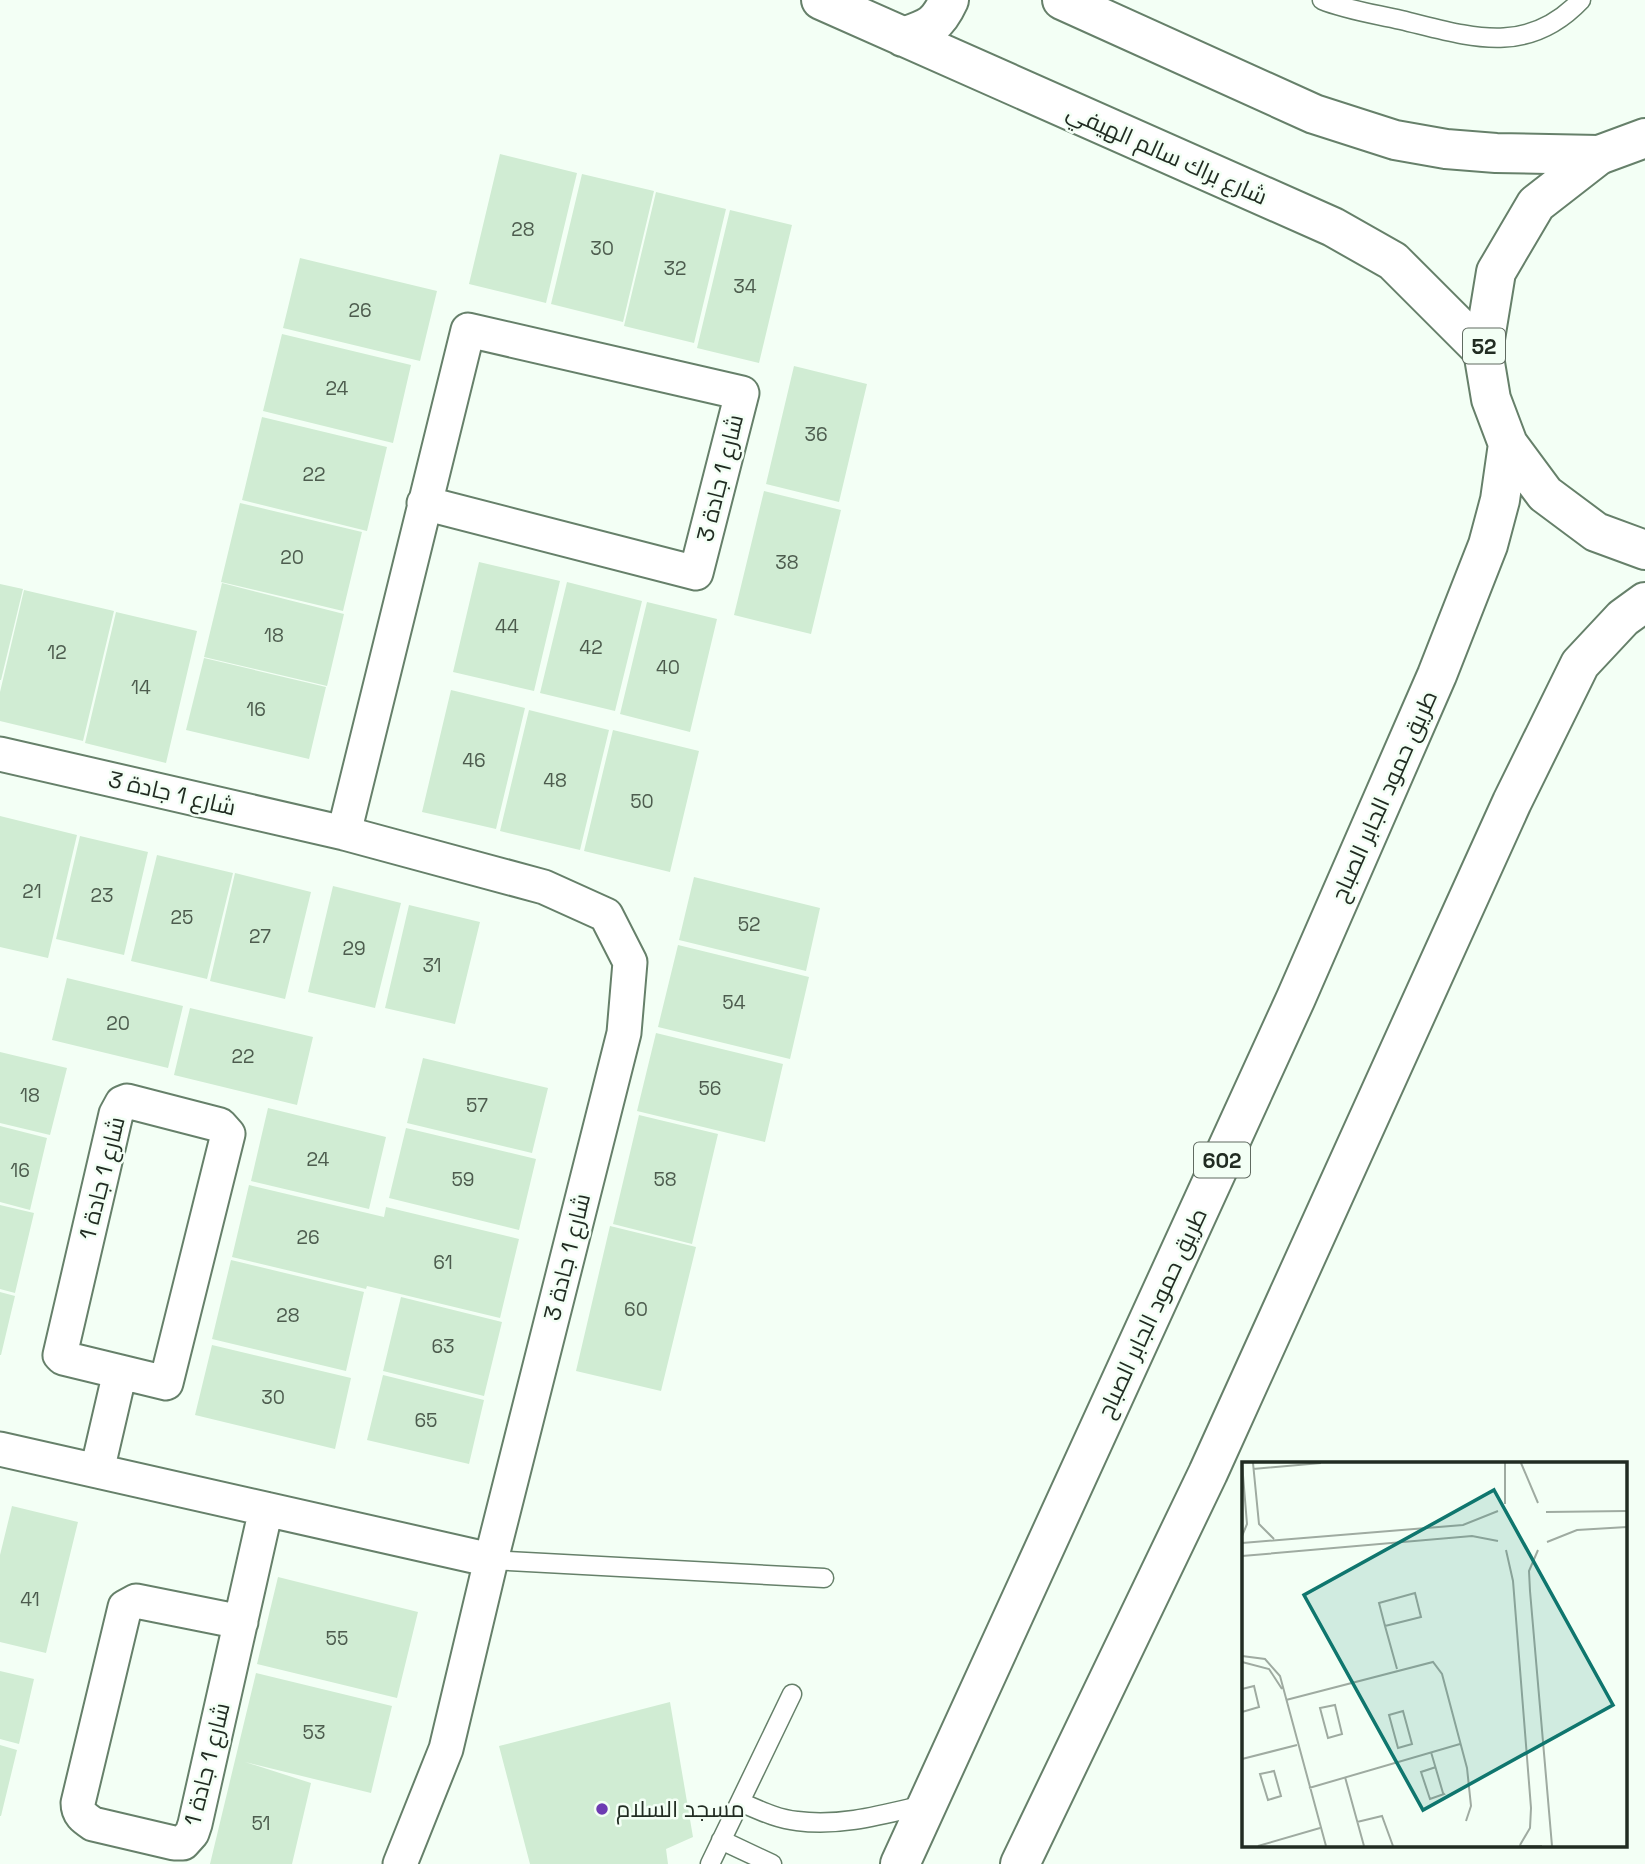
<svg xmlns="http://www.w3.org/2000/svg" width="1645" height="1864" viewBox="0 0 1645 1864" font-family="'Space Grotesk',Cairo,sans-serif">
	<style>
		.building { fill: #d0ecd3 }
		.lines { fill: none; stroke-linecap: round; stroke-linejoin: round }
		.lane-casing { stroke: #66806a; stroke-width: 21 }
		.street-casing { stroke: #66806a; stroke-width: 37 }
		.secondary-casing { stroke: #66806a; stroke-width: 42 }
		.primary-casing { stroke: #66806a; stroke-width: 42 }
		.lane { stroke: #fff; stroke-width: 18 }
		.street { stroke: #fff; stroke-width: 33 }
		.secondary { stroke: #fff; stroke-width: 38 }
		.primary { stroke: #fff; stroke-width: 38 }
		.poi-dot { fill: #6d3bb2; stroke: #f3fff5; stroke-width: 2.5 }
		.labels { text-anchor: middle; dominant-baseline: central; stroke-width: 5; stroke-linejoin: round; paint-order: stroke }
		.number-label { font-size: 19px; fill: #4d5c4e }
		.shield { fill: #f3fff5; stroke: #606b61; stroke-width: 2 }
		.shield-label { font-size: 21px; font-weight: bold; fill: #212c22 }
		.street-label { font-size: 23px; fill: #212c22; stroke: #f3fff5 }
		.poi-label { font-size: 23px; fill: #212c22; stroke: #f3fff5; text-anchor: start }
		.inset-road { fill: none; stroke: #9faba1; stroke-width: 2 }
		.view { fill: #0f766e; fill-opacity: 0.15; stroke: #0f766e; stroke-width: 3.5 }
		.inset-edge { fill: none; stroke: #212c22; stroke-width: 3.5 }
	</style>
	<rect width="100%" height="100%" fill="#f3fff5"/>
	<path class="building" d="M500,154l77,19 -31,130 -77,-19z
		M582,174l72,17 -31,131 -72,-18z
		M656,192l70,17 -32,134 -70,-17z
		M730,210l62,15 -33,138 -62,-15z
		M300,258l137,33 -17,70 -137,-33z
		M282,334l129,31 -18,78 -130,-32z
		M794,366l73,18 -28,118 -73,-18z
		M262,417l125,30 -20,84 -125,-31z
		M764,491l77,19 -30,124 -77,-19z
		M240,503l122,29 -19,79 -122,-29z
		M479,562l81,19 -26,110 -81,-19z
		M567,582l75,19 -27,110 -75,-18z
		M222,583l122,31 -17,72 -123,-29z
		M0,584l23,5 -22,91h-1z
		M24,590l90,21 -31,130 -83,-20v-29z
		M647,602l70,17 -27,113 -70,-18z
		M116,612l81,19 -31,132 -81,-20z
		M204,658l122,29 -17,72 -123,-29z
		M451,690l74,18 -29,121 -74,-17z
		M529,710l80,20 -29,120 -80,-19z
		M613,730l86,21 -29,121 -86,-21z
		M0,816l77,19 -29,123 -48,-11z
		M80,836l68,16 -24,103 -68,-16z
		M157,855l76,18 -26,106 -76,-18z
		M235,873l76,19 -26,107 -75,-18z
		M694,877l126,31 -14,63 -127,-31z
		M333,886l68,17 -26,105 -67,-16z
		M409,905l71,17 -25,102 -70,-16z
		M678,945l131,32 -19,82 -132,-32z
		M67,978l116,28 -15,62 -116,-28z
		M190,1008l123,29 -16,68 -123,-30z
		M656,1033l127,31 -18,78 -128,-31z
		M0,1052l67,16 -17,67 -50,-12z
		M423,1058l125,30 -16,65 -125,-30z
		M268,1108l118,29 -17,72 -118,-28z
		M639,1115l79,19 -26,110 -79,-20z
		M0,1126l47,12 -17,72 -30,-8z
		M406,1128l130,31 -17,71 -130,-32z
		M249,1185l135,32 2,-10 133,32 -19,79 -133,-32 -1,3 -134,-32z
		M0,1205l34,8 -19,80 -15,-4z
		M610,1226l86,21 -35,144 -85,-20z
		M231,1260l133,32 -18,79 -134,-32z
		M0,1292l15,4 -14,59h-1z
		M401,1297l101,25 -18,74 -101,-25z
		M212,1345l139,33 -16,71 -140,-34z
		M383,1375l101,25 -15,64 -102,-24z
		M12,1506l66,16 -32,131 -46,-11v-87z
		M278,1577l140,35 -21,86 -140,-34z
		M0,1671l34,8 -15,65 -19,-5z
		M256,1673l136,33 -21,87 -126,-31 66,21 -19,81h-82z
		M670,1702l23,135 -27,12 2,15h-138l-31,-118z
		M0,1745l17,5 -16,66h-1z"/>
	<g class="lines">
		<g class="lane-casing">
			<path id="lane" d="M1322,0c24,10 53,14 79,20 67,16 125,38 180,-20
				M491,1560l333,18
				M740,1802c19,8 37,17 57,19 45,6 88,-7 131,-17
				M721,1840l51,24
				M710,1864l82,-170"/>
		</g>
		<g class="street-casing">
			<path id="street" d="M0,754l344,79 200,54 62,28 24,47 -6,71 -133,527 -45,189 -46,115
				M344,833l124,-503 274,63 -46,180 -272,-70
				M127,1101l93,24 8,9 -62,249 -103,-25 -3,-3 56,-241 6,-11z
				M0,1449l491,111
				M97,1471l23,-99
				M241,1622l-105,-21 -11,6 -47,196c0,11 6,15 15,21l81,19h9l9,-10 3,-9 71,-315"/>
		</g>
		<g class="secondary-casing">
			<path id="secondary" d="M821,0l512,227 60,34 90,90
				M1062,0l252,114 81,26 51,9 50,4 103,2
				M903,37c26,-9 34,-11 46,-37"/>
		</g>
		<g class="primary-casing">
			<path id="primary" d="M1645,138l-46,17 -63,49 -40,68 -13,79 8,48 17,45 37,50 51,38 49,18
				M900,1864l396,-866 141,-323 51,-130 12,-45 8,-56
				M1020,1864l188,-391 304,-671 68,-138 43,-46 22,-16"/>
		</g>
		<use href="#lane" class="lane"/>
		<use href="#street" class="street"/>
		<use href="#secondary" class="secondary"/>
		<use href="#primary" class="primary"/>
	</g>
	<circle class="poi-dot" cx="602" cy="1809" r="7"/>
	<g class="labels">
		<g class="number-label">
			<text x="523" y="229">28</text>
			<text x="602" y="248">30</text>
			<text x="675" y="268">32</text>
			<text x="745" y="286">34</text>
			<text x="360" y="310">26</text>
			<text x="337" y="388">24</text>
			<text x="816" y="434">36</text>
			<text x="314" y="474">22</text>
			<text x="292" y="557">20</text>
			<text x="787" y="562">38</text>
			<text x="507" y="626">44</text>
			<text x="274" y="635">18</text>
			<text x="591" y="647">42</text>
			<text x="57" y="652">12</text>
			<text x="668" y="667">40</text>
			<text x="141" y="687">14</text>
			<text x="256" y="709">16</text>
			<text x="474" y="760">46</text>
			<text x="555" y="780">48</text>
			<text x="642" y="801">50</text>
			<text x="32" y="891">21</text>
			<text x="102" y="895">23</text>
			<text x="182" y="917">25</text>
			<text x="749" y="924">52</text>
			<text x="260" y="936">27</text>
			<text x="354" y="948">29</text>
			<text x="432" y="965">31</text>
			<text x="734" y="1002">54</text>
			<text x="118" y="1023">20</text>
			<text x="243" y="1056">22</text>
			<text x="710" y="1088">56</text>
			<text x="30" y="1095">18</text>
			<text x="477" y="1105">57</text>
			<text x="318" y="1159">24</text>
			<text x="20" y="1170">16</text>
			<text x="463" y="1179">59</text>
			<text x="665" y="1179">58</text>
			<text x="308" y="1237">26</text>
			<text x="443" y="1262">61</text>
			<text x="636" y="1309">60</text>
			<text x="288" y="1315">28</text>
			<text x="443" y="1346">63</text>
			<text x="273" y="1397">30</text>
			<text x="426" y="1420">65</text>
			<text x="30" y="1599">41</text>
			<text x="337" y="1638">55</text>
			<text x="314" y="1732">53</text>
			<text x="261" y="1823">51</text>
		</g>
		<g class="shield">
			<rect x="1463" y="328.5" width="42" height="35" rx="5"/>
			<rect x="1194" y="1142.5" width="56" height="35" rx="5"/>
		</g>
		<g class="shield-label">
			<text x="1484" y="346">52</text>
			<text x="1222" y="1160">602</text>
		</g>
		<g class="street-label">
			<text transform="translate(1167 154) rotate(24)">شارع براك سالم الهيفي</text>
			<text transform="translate(720 478) rotate(-76)">شارع 1 جادة 3</text>
			<text transform="translate(172 793) rotate(13)">شارع 1 جادة 3</text>
			<text transform="translate(1384 796) rotate(-66)">طريق حمود الجابر الصباح</text>
			<text transform="translate(102 1178) rotate(-76)">شارع 1 جادة 1</text>
			<text transform="translate(567 1257) rotate(-76)">شارع 1 جادة 3</text>
			<text transform="translate(1152 1313) rotate(-65)">طريق حمود الجابر الصباح</text>
			<text transform="translate(207 1764) rotate(-76)">شارع 1 جادة 1</text>
		</g>
		<g class="poi-label">
			<text x="616" y="1809">مسجد السلام</text>
		</g>
	</g>
	<g transform="translate(1242 1462)">
		<rect width="385" height="385" fill="#f3fff5"/>
		<path class="inset-road" d="M11,1l6,61 15,15M279,1l17,40M11,7l68,-6M263,42v-41M304,50l81,-1M0,74l5,-12 -5,-61M305,80l30,-12 50,-3M0,81l221,-18 35,-14M264,88l7,31 18,227 -1,20 -10,17M296,88l-9,21 1,20 22,255M0,94l230,-20 26,5M143,164l36,-9 -6,-24 -36,10 6,23 12,43M0,194l23,3 15,17 46,170M0,200l27,7 13,20M0,227l12,-3 5,21 -17,5M44,238l147,-38 9,12 25,94 4,38 -5,15M93,243l7,29 -14,4 -8,-30zM161,249l9,33 -14,4 -9,-33zM189,290l12,41 1,1 -14,5 -9,-27 15,-5M0,297l55,-14M32,309l7,25 -13,4 -8,-26zM103,315l19,69M67,326l151,-44M115,360l25,-6 11,30M16,384l62,-18M277,384h23"/>
		<path class="view" d="M252,28l119,215 -190,105 -119,-215z"/>
		<rect width="385" height="385" class="inset-edge"/>
	</g>
</svg>
